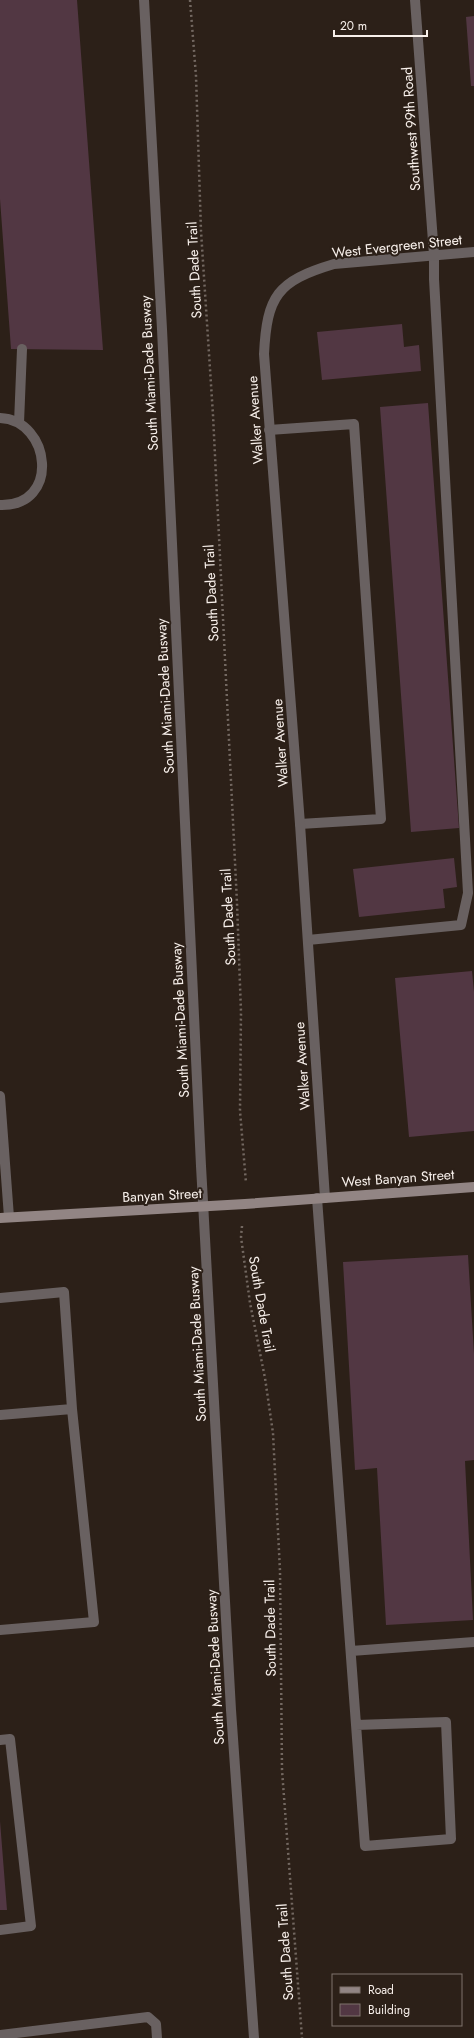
<svg xmlns="http://www.w3.org/2000/svg" width="474" height="2038" viewBox="0 0 474 2038" font-family="Jost,sans-serif">
	<style>
		.building { fill: #523743 }
		.lines { fill: none; stroke-linecap: round; stroke-linejoin: round }
		.path { stroke: #736861; stroke-width: 2.5; stroke-dasharray: 2 3; stroke-linecap: butt }
		.lane { stroke: #696161; stroke-width: 10 }
		.street { stroke: #696161; stroke-width: 10 }
		.secondary { stroke: #928584; stroke-width: 10 }
		.labels { text-anchor: middle; dominant-baseline: central; stroke-width: 4; stroke-linejoin: round; paint-order: stroke }
		.street-label { font-size: 14px; fill: #f8f0eb; stroke: #2c2018 }
	</style>
	<rect width="100%" height="100%" fill="#2c2018"/>
	<path class="building" d="M0,0h77l26,350 -92,-1 -11,-150z
		M474,16v70h-3l-5,-69z
		M402,324l2,23 15,-2 2,26 -99,9 -5,-48z
		M428,403l31,425 -48,4 -31,-425z
		M454,858l3,29 -14,2 2,19 -86,9 -6,-48z
		M472,971l2,21v139l-65,6 -14,-159z
		M468,1255l6,99v106l-9,1 8,159 -87,5 -9,-157 -22,2 -12,-208z
		M0,1821l7,89h-7z"/>
	<g class="lines">
		<path class="path" d="M190,0l6,76 5,155 12,184 24,488 4,109 -1,99 6,72
			M242,1226l-1,11 9,66 15,75 8,55 7,138 2,199 20,268"/>
		<path class="lane" d="M144,0l18,329 39,837 30,544 23,328
			M0,418c51,2 61,89 0,87
			M19,423l3,-74
			M269,430l85,-6 27,395 -81,5
			M308,940l153,-15 7,-32 -34,-614v-24
			M317,1198l48,648 86,-7 -5,-117 -90,3
			M0,1298l64,-6 8,117 22,213 -94,8
			M0,1415l72,-6
			M351,1651l123,-9
			M0,1740l10,-1 21,187 -31,4
			M0,2035l148,-18 8,7 1,14"/>
		<path class="street" d="M415,0l19,255
			M0,1096l9,121
			M325,1198l-25,-374 -36,-470c3,-58 13,-73 70,-90l140,-12"/>
		<path class="secondary" d="M0,1218l245,-14 229,-17"/>
	</g>
	<g class="labels">
		<g class="street-label">
			<text transform="translate(411 129) rotate(-94)">Southwest 99th Road</text>
			<text transform="translate(397 246) rotate(-6)">West Evergreen Street</text>
			<text transform="translate(194 270) rotate(-93)">South Dade Trail</text>
			<text transform="translate(149 373) rotate(-93)">South Miami-Dade Busway</text>
			<text transform="translate(255 420) rotate(-94)">Walker Avenue</text>
			<text transform="translate(211 593) rotate(-93)">South Dade Trail</text>
			<text transform="translate(165 696) rotate(-93)">South Miami-Dade Busway</text>
			<text transform="translate(280 743) rotate(-94)">Walker Avenue</text>
			<text transform="translate(228 917) rotate(-93)">South Dade Trail</text>
			<text transform="translate(180 1020) rotate(-93)">South Miami-Dade Busway</text>
			<text transform="translate(302 1066) rotate(-94)">Walker Avenue</text>
			<text transform="translate(398 1178) rotate(-4)">West Banyan Street</text>
			<text transform="translate(162 1195) rotate(-3)">Banyan Street</text>
			<text transform="translate(262 1304) rotate(80)">South Dade Trail</text>
			<text transform="translate(197 1344) rotate(-93)">South Miami-Dade Busway</text>
			<text transform="translate(270 1628) rotate(-91)">South Dade Trail</text>
			<text transform="translate(215 1667) rotate(-93)">South Miami-Dade Busway</text>
			<text transform="translate(285 1952) rotate(-94)">South Dade Trail</text>
		</g>
	</g>
	<rect x="332" y="1974" width="130" height="52" fill="#2c2018" stroke="#7e736c"/>
	<rect x="340" y="1987" width="20" height="6" fill="#928584" stroke="#7e736c"/>
	<text x="368" y="1994" font-size="12" fill="#f8f0eb">Road</text>
	<rect x="340" y="2004" width="20" height="12" fill="#523743" stroke="#7e736c"/>
	<text x="368" y="2014" font-size="12" fill="#f8f0eb">Building</text>
	<path d="M334 30v6h93v-6" fill="none" stroke="#f8f0eb" stroke-width="2"/>
	<text x="340" y="30" font-size="12" fill="#f8f0eb" stroke="#2c2018" stroke-width="3" paint-order="stroke">20 m</text>
</svg>
